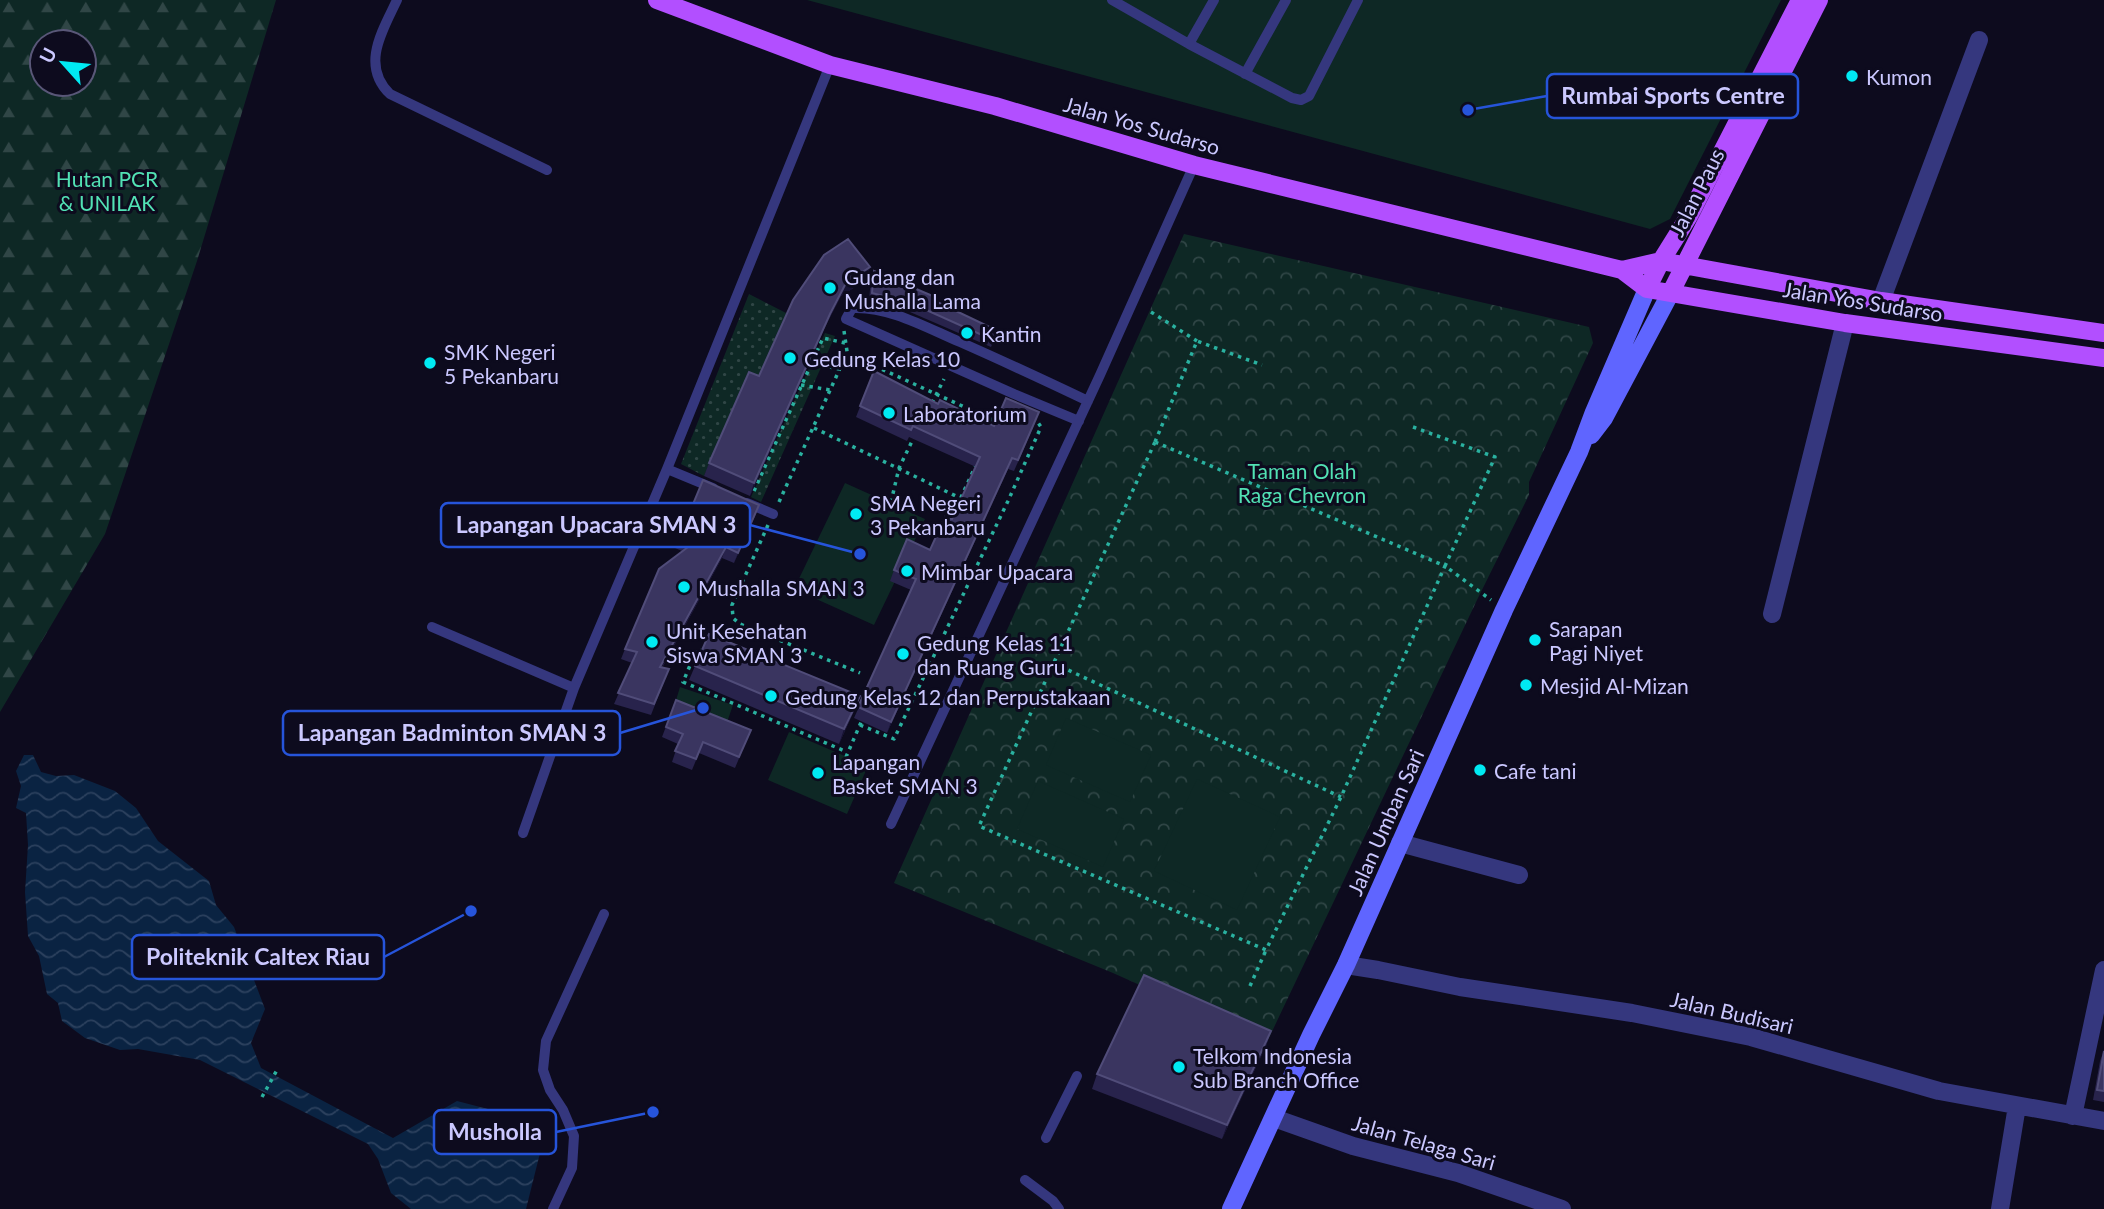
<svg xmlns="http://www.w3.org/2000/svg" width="2104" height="1209" viewBox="0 0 2104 1209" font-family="Lato,sans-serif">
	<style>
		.forest { fill: url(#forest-firs); fill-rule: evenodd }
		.park { fill: url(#park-crowns) }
		.garden { fill: url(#garden-dots) }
		.pitch { fill: #0e2825 }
		.water { fill: url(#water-waves) }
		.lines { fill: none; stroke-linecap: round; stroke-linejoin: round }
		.path { stroke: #2ab1a0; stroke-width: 3.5; stroke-dasharray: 3.5 5; stroke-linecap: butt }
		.service { stroke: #35377e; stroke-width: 10 }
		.minor { stroke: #35377e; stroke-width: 18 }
		.secondary { stroke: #5f65ff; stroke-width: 18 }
		.primary { stroke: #b24fff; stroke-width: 18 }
		.wall { fill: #28234c }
		.shaded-wall { fill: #161232 }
		.building { fill: #3a3560; stroke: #504c79; stroke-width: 2 }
		.poi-dot { fill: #00eaf3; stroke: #0d0b1e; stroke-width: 2.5 }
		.labels { text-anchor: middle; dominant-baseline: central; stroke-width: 6; stroke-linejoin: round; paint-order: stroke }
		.poi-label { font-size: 21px; fill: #cbc8ff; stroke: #0d0b1e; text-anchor: start }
		.street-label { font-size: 21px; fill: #cbc8ff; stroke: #0d0b1e }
		.park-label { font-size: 21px; fill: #52e1b4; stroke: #0d0b1e }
		.leader { fill: none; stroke: #2654da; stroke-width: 2.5 }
		.callout-dot { fill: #2654da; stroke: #0d0b1e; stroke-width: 2.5 }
		.callout { fill: #0d0b1e; stroke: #2654da; stroke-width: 2.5 }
		.callout-label { font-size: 23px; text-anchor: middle; font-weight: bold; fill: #cbc8ff }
	</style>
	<defs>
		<pattern id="forest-firs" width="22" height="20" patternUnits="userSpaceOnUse" patternTransform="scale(1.75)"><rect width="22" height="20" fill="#0e2825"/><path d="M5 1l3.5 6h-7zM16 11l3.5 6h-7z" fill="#304646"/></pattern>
		<pattern id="park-crowns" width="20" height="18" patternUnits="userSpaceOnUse" patternTransform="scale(1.75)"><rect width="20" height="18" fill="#0e2825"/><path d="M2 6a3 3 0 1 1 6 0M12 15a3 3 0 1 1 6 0" fill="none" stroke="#304646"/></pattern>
		<pattern id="garden-dots" width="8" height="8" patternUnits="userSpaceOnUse" patternTransform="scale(1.75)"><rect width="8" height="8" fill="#0e2825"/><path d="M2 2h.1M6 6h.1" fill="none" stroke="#304646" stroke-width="1.8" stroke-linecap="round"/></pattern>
		<pattern id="water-waves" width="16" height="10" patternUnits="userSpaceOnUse" patternTransform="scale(1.75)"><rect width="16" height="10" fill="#0a2342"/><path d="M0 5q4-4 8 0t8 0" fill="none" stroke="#2c415e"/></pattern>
	</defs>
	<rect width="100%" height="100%" fill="#0d0b1e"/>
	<path class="forest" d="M0,0h276l-79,261 -92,273 -105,178zM42,42h42v42h-42z"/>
	<path class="park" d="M1184,234l405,93 4,16 -64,139v13l-52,105 -210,442 -154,-69 -219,-90z"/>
	<path class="garden" d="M749,294l39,20 -34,75 -10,-4 -40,91 -23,-12z
		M825,333l10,3 -74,166 -10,-5z"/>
	<path class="pitch" d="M807,0h974l-111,219 -20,10z
		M845,483l80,36 -51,106 -80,-36z
		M680,687l53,18 -9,26 -51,-21z
		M1066,718l85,37 -21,47 -84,-37z
		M789,732l79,34 -21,48 -79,-34z
		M1197,779l83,38 -43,93 -83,-39z
		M1038,781l86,38 -21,48 -86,-38z"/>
	<path class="water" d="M24,755h9l8,17 15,4 18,-1 41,16 21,17 22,33 51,40 7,24 18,22 31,82 -14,34 10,25 132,70 64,-37 62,16 25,20 -18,72h-115l-20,-16 -13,-34 -10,-15 -168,-84 -62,-11 -18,1 -35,-12 -23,-17 -4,-18 -11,-9 -8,-38 -11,-20 -3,-44 3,-47 -2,-32 -10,-5 5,-22 -5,-15z"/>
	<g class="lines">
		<path class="path" d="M1151,312l46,29
			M844,331l4,27
			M812,363l27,6
			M801,385l29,5
			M932,403l12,-24
			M1413,427l82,30 -50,109 46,34
			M814,428l146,70
			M992,429l9,-22 3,1
			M1155,442l290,124 -104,231 -75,153 -287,-124z
			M1155,442l42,-101 65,24
			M754,491l69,-153 22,5
			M779,502l63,-138 6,-5 18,3 129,59
			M891,502l8,-34 16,-33
			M950,521l26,-56
			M768,525l-36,80 1,13 7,6 120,49
			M703,652l-6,-3 -14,33 164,70
			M1053,663l288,134
			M860,725l34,14 114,-238 33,-74 -4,-6
			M846,757l16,-37
			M1250,986l16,-36
			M262,1097l15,-27"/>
		<path class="service" d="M397,0c-14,30 -37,65 -7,94l157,76
			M1112,0l77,44 103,54 9,2 8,-4 49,-96
			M1189,44l25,-44
			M1245,74l41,-74
			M1079,421l-65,-27 -168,-75 6,-11c37,-2 75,20 108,34 43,19 86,39 128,59
			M667,469l46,19
			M747,503l26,11
			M432,627l142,61
			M891,824l209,-449 94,-210
			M523,833l51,-145 93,-219 163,-404
			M1046,1138l31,-62
			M1025,1180l28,21 6,8
			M553,1209l19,-41 2,-32 -11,-26 -13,-20 -7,-20 3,-29 58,-127"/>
		<path class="minor" d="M1881,301l98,-261
			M1772,614l73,-291
			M1400,843l119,32
			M1346,965l32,5 82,17 172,26 119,24 188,54 165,30
			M2073,1116l31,-146
			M1274,1118l79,28 105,27 104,36
			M2000,1209l17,-103"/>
		<path class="secondary" d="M1591,435l13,-17 67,-126
			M1231,1209l80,-174 35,-70 158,-355 75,-158 15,-40 53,-123"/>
		<path class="primary" d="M657,0l173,65 165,41 199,59 428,105 25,19 198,34 259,35
			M1622,270l39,-9 220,40 223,32
			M1647,289l14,-28 28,-45 111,-216
			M1671,292l148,-292"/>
	</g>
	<path class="wall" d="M874,271l124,60 -7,16 -81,-35 -41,-11 2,-23z
		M866,280l-25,16 -16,31 -75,169 -46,-20 5,-13 50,-87 34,-76z
		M874,371l64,33 56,22 41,-3 -21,48 -6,-2 -121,264 -33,-15 57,-128 -21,-9 4,-11 36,-20 22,-31 24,-52 -67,-30 -2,4 -51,-24z
		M755,516l-21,47 -12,-5 -60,110 7,1 -18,46 -37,-11 18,-41 -11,-4 4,-10 57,-98 -7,-3 4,-10z
		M695,666l165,30 -6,15 -15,33 -150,-64z
		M676,700l75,30 -16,38 -36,-15 -7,17 -20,-8 6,-18 -16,-7z
		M1271,1031l-5,15 -44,93 -130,-50 5,-15z
		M2104,1050v52l-11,-2 7,-39z"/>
	<path class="shaded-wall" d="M870,267l-4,13 -25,16 -16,31 -75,169 4,-13 76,-169 16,-31z
		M1012,458l-4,11 -121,264 4,-11z
		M759,505l-4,11 -21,47 4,-10z
		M726,547l-4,11 -66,120 4,-11z
		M860,696l-6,15 -15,33 5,-15z
		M1271,1031l-5,15 -44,93 5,-14z"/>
	<path class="building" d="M848,239l22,28 -24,16 -16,31 -76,169 -45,-20 40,-91 10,4 34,-76 31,-45z
		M874,271l61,26 -2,3 65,31 -5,9 -80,-36 -41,-11z
		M874,371l64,33 2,-4 54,26 12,-28 33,14 -21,48 -6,-2 -121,264 -33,-15 58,-128 -22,-9 13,-31 23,11 15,-33 7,2 28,-62 -67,-31 -2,4 -51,-24z
		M703,480l56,25 -21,48 -12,-6 -66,120 9,2 -15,35 -36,-11 19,-41 -12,-3 34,-80 33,-25 -13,-6z
		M709,634l151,62 -16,33 -149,-63z
		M676,700l75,30 -12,27 -36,-15 -7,17 -21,-8 8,-17 -17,-7z
		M1144,975l127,56 -44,94 -130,-51z
		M2104,1051v40l-7,-1z"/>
	<g class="poi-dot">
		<circle cx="1852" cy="76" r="7"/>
		<circle cx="830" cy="288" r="7"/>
		<circle cx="967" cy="333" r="7"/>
		<circle cx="790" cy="358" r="7"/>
		<circle cx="430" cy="363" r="7"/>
		<circle cx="889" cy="413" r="7"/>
		<circle cx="856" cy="514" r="7"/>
		<circle cx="907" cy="571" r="7"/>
		<circle cx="684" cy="587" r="7"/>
		<circle cx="1535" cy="640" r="7"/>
		<circle cx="652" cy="642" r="7"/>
		<circle cx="903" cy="654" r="7"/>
		<circle cx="1526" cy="685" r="7"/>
		<circle cx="771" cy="696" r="7"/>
		<circle cx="1480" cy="770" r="7"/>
		<circle cx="818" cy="773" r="7"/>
		<circle cx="1179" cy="1067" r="7"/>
	</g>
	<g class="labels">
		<g class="poi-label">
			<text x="1866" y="76">Kumon</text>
			<text x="844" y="276">Gudang dan<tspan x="844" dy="24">Mushalla Lama</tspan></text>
			<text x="981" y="333">Kantin</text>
			<text x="444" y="351">SMK Negeri<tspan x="444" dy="24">5 Pekanbaru</tspan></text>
			<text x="804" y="358">Gedung Kelas 10</text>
			<text x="903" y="413">Laboratorium</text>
			<text x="870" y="502">SMA Negeri<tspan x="870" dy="24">3 Pekanbaru</tspan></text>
			<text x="921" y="571">Mimbar Upacara</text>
			<text x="698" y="587">Mushalla SMAN 3</text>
			<text x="1549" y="628">Sarapan<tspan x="1549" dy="24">Pagi Niyet</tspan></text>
			<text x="666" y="630">Unit Kesehatan<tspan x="666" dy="24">Siswa SMAN 3</tspan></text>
			<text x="917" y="642">Gedung Kelas 11<tspan x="917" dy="24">dan Ruang Guru</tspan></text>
			<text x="1540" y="685">Mesjid Al-Mizan</text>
			<text x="785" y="696">Gedung Kelas 12 dan Perpustakaan</text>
			<text x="832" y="761">Lapangan<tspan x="832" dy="24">Basket SMAN 3</tspan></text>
			<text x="1494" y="770">Cafe tani</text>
			<text x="1193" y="1055">Telkom Indonesia<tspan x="1193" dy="24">Sub Branch Office</tspan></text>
		</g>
		<g class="street-label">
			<text transform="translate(1142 125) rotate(16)">Jalan Yos Sudarso</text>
			<text transform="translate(1696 192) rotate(-63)">Jalan Paus</text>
			<text transform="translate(1863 301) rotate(9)">Jalan Yos Sudarso</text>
			<text transform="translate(1385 822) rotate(-66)">Jalan Umban Sari</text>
			<text transform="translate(1732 1012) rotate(13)">Jalan Budisari</text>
			<text transform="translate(1424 1142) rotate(16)">Jalan Telaga Sari</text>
		</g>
		<g class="park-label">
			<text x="107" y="178">Hutan PCR<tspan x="107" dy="24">&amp; UNILAK</tspan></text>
			<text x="1302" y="470">Taman Olah<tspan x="1302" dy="24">Raga Chevron</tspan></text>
		</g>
	</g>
	<path class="leader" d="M1468 110L1547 96M860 554L750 525M703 708L620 733M471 911L384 957M653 1112L556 1132"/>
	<g class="callout-dot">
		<circle cx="1468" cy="110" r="7"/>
		<circle cx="860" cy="554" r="7"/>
		<circle cx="703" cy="708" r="7"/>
		<circle cx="471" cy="911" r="7"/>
		<circle cx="653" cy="1112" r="7"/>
	</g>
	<g class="callout">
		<rect x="1547" y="74" width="251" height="44" rx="7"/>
		<rect x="441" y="503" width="309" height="44" rx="7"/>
		<rect x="283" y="711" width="337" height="44" rx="7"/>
		<rect x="132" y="935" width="252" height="44" rx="7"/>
		<rect x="434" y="1110" width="122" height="44" rx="7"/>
	</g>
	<g class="callout-label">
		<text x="1673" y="104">Rumbai Sports Centre</text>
		<text x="596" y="533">Lapangan Upacara SMAN 3</text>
		<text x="452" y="741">Lapangan Badminton SMAN 3</text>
		<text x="258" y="965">Politeknik Caltex Riau</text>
		<text x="495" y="1140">Musholla</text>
	</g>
	<g transform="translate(63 63) rotate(297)"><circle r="33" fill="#0d0b1e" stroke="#595778" stroke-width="2"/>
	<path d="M0-5L12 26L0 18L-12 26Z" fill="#00eaf3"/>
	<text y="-10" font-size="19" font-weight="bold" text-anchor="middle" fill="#cbc8ff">U</text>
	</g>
</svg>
